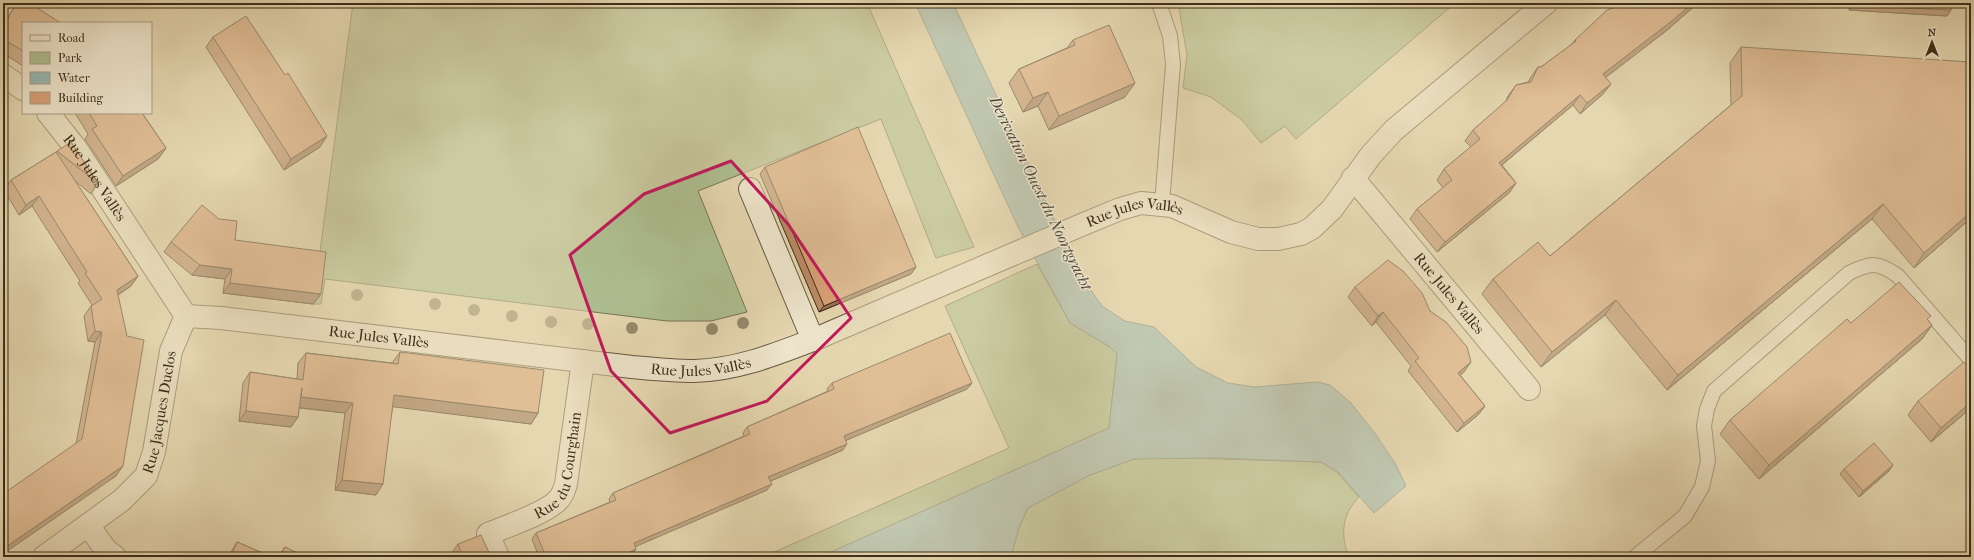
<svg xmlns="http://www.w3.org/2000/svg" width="1974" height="560" viewBox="0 0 1974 560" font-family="'IM FELL French Canon',serif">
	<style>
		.green { fill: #aebf91; stroke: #767656 }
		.water { fill: #98b8b4; stroke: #748176 }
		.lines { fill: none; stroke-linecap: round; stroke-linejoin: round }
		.lane-casing { stroke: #675840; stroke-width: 16 }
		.street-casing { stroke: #675840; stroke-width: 24 }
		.lane { stroke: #eee5cc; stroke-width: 14 }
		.street { stroke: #eee5cc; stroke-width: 22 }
		.tree { fill: #958a6b }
		.wall { fill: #bb8a66; stroke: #3d2e1a }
		.shaded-wall { fill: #997053; stroke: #3d2e1a }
		.building { fill: #daa077; stroke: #3d2e1a }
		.marked { fill: none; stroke: #c2185b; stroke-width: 3; stroke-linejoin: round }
		.labels { text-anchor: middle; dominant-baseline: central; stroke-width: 3; stroke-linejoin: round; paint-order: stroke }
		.street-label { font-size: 15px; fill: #3d2e1a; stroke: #eee5cc }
		.water-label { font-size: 16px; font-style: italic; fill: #4f4a39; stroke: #eee5cc }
	</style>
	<rect width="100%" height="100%" fill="#e5d7b0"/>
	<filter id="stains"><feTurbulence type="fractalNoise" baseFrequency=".005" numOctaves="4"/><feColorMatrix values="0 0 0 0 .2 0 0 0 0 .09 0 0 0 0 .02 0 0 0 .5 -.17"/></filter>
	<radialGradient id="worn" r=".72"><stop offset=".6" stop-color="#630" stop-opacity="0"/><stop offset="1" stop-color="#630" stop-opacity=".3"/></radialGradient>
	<path class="green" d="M353,3h514l107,244 -38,11 -55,-139 -183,72 49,121 -36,9h-44l-342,-42 -4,25h-8z
		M1178,3h277l-159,136 -11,-13 -24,17 -19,-23 -31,-23 -28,-9 4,-33z
		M1037,264l33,59 40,24 7,7 -8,74 -289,129h-57l246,-109 -64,-142z
		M1155,457l166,5 16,10 22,25c-17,17 -19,38 -10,60h-338l8,-30 9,-19 62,-33 44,-16z"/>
	<path class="water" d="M915,3h38l98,210 39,76 12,17 23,15 29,6 42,40 32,16 27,4 62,-5 13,3 20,17 24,30 22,33 10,21 -32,27 -36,-41 -17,-10 -102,-4 -85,1 -44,16 -62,33 -9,19 -8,30h-191l289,-129 8,-74 -7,-7 -40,-24 -52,-96z"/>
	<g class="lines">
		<g class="lane-casing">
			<path id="lane" d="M1159,3l11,33 3,28 -11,140
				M1635,557l50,-41 17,-29 6,-26 -4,-35 3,-17 7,-18 135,-118c21,-10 29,-12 49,3l73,84"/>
		</g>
		<g class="street-casing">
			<g id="street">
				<path d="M3,75l20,14"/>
				<path id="s1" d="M48,113l27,34 111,169"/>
				<path id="s2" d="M1353,178l176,211"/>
				<path d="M750,189l63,151"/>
				<path id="s3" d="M186,316l35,2 411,49c21,2 41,4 62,4 42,-1 80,-16 119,-31l266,-114 41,-17 21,-6 31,3 59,26 27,7h20l23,-5 11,-6 20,-19 39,-54 23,-25 152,-127"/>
				<path d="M88,525l18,25 9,7"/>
				<path id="s4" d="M44,557l78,-57 24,-24 8,-24 17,-101 15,-35"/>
				<path id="s5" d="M498,557l-10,-23c19,-8 53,-19 68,-32 6,-5 8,-11 10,-18l17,-123"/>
			</g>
		</g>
		<use href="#lane" class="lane"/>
		<use href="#street" class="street"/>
	</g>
	<g class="tree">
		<circle cx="357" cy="295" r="6"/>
		<circle cx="435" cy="304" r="6"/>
		<circle cx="474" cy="310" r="6"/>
		<circle cx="512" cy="316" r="6"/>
		<circle cx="551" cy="322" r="6"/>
		<circle cx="743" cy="323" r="6"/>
		<circle cx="588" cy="324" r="6"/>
		<circle cx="632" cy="328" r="6"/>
		<circle cx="712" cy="329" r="6"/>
	</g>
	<path class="wall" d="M17,3h12l-6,20v43l-20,-13v-28z
		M1625,3h73l-32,28 -61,46 -2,17 -23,20 -7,-9 -71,60 14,18 -7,10 -72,59 -27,-33 7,-10 26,-21 -6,-8 7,-11 27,-22 -6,-6 8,-11 32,-27 3,-7 8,-11 12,-3 3,-5 7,-10h3l30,-22 4,-5z
		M1849,3h102v7l-4,6 -98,-6z
		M213,37l72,38 35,72 -36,23 -78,-123z
		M1073,40l52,57 -76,33 -11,-24 -15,6 -14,-29 10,-14 48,-21z
		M1741,47l230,171 -57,50 -42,-49 -205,171 -62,-75 -64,52 -59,-73 11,-15 57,-23 181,-151 -1,-42z
		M75,113h67l24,35 -8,11 -42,27 -31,-47 3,-5z
		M57,151l41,32 -7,11 -16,-13 63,95 -7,10 -13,9 -2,181 -40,-32 19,-102 -7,-1 -4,-25 7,-10 1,-1 -14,-22 2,-2 -48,-75 -13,9 -15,-25 7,-10 45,-28z
		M765,167l151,100 -5,7 -92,38 -59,-138z
		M235,240l86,54 -8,10 -90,-11 2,-14 -33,-4 -28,-23 7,-10z
		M1355,287l75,24 34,61 -4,3 25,31 -7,9 -21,17 -49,-61 3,-5 -35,-44 -4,4 -24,-29z
		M1928,320l4,5 -10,14 -163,140 -39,-45 10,-14 121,-97z
		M400,352l138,61 -7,11 -138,-18 -17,89 -41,-5 10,-77 -46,-5 -1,9 -7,10 -52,-6 4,-38 7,-11 47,7 1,-16 8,-10 86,10z
		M832,383h140l-5,6 -121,51 -3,10 -73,31 -3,9 -132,56 -3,10 -3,1h-90l-7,-18 4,-6 74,-31 -1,-3 4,-6 131,-57 -1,-3 4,-6 81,-36 -1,-2z
		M1918,401l53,7 -40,34 -23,-27z
		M1844,469l45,2 -30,26 -19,-23z
		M237,542l35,15h-44z
		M458,544l33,13h-40l-1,-2z
		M285,547l20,10h-27z"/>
	<path class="shaded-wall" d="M1693,3h5l-32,28 -70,54 7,-11z
		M1852,5l99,5 -4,6 -98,-6z
		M1135,83l-10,14 -76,33 10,-14z
		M1611,84l-8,10 -23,20 7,-11z
		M1048,92l-10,14 -15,6 10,-14z
		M1580,95l-7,10 -81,68 7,-10z
		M327,136l-7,11 -36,23 7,-11z
		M166,148l-8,11 -42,27 7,-10z
		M1516,183l-7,10 -72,59 8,-10z
		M39,196l-7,10 -13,9 7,-10z
		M1883,204l-11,15 -205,171 11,-15z
		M1971,212v6l-57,50 10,-15z
		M200,265l32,4 -7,10 -33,-4z
		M916,267l-5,7 -92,38 5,-6z
		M138,276l-7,10 -21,14 7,-10z
		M230,283l91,11 -8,10 -90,-11z
		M1616,300l-11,15 -64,52 11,-15z
		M1383,312l-7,10 -4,4 6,-10z
		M1932,325l-10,14 -163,140 10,-14z
		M95,331l7,1 -7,10 -7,-1z
		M1471,362l-7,10 -12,11 6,-10z
		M972,383l-5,6 -127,54 4,-7z
		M394,395l144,18 -7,11 -144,-18z
		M301,397l52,6 -8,10 -51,-6z
		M1971,402v6l-40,34 10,-14z
		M1485,406l-7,9 -21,17 7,-9z
		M246,411l52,6 -7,10 -52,-6z
		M847,444l-4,6 -79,34 4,-7z
		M1893,465l-4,6 -30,26 4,-6z
		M123,466l-7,10 -113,78v-5z
		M342,480l41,4 -7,11 -41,-5z
		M772,484l-5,6 -137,59 4,-6z
		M636,549l-4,7 -3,1h-10z"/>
	<path class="building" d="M17,3h12l32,20h-38v28l-20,-12v-13z
		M1625,3h68l-20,17 -70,54 8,10 -24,19 -7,-8 -81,68 17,20 -71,59 -28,-33 35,-29 -8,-11 36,-30 -7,-9 34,-30 9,-15 15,-3 7,-15h3l35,-26 -1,-1 32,-30 15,-5z
		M1853,3h98v7l-99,-5z
		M246,16l39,59 3,-2 39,63 -36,23 -78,-122z
		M1109,25l26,58 -76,33 -11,-24 -15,6 -14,-29 56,-24 -2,-5z
		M1741,47l230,15v150l-47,41 -41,-49 -205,171 -62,-75 -64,52 -59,-73 45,-37 12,14 192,-160z
		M89,113h53l24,35 -43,28 -31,-47 5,-3z
		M858,127l58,140 -92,39 -59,-139z
		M71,142l27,41 -41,-32z
		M56,152l82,124 -21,14 10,46 17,4 -21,126 -120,83v-55l79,-55 20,-107 -7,-1 -4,-25 11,-7 -17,-26 2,-1 -48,-76 -13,9 -15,-25z
		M202,205l17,14 18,2 -2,19 91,12 -5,42 -91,-11 2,-14 -32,-4 -29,-23z
		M1388,260l15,11 19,22 8,18 16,11 21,25 4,15 -13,11 27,33 -21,17 -49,-62 4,-3 -36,-46 -5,4 -23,-29z
		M1899,282l32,34 -4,3 5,6 -163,140 -39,-45 117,-101 4,4z
		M950,333l22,50 -128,53 3,8 -79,33 4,7 -138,59 2,6 -17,8h-73l-10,-24 80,-33 -3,-7 137,-59 -3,-7 87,-38 -2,-6z
		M400,352l144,18 -6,43 -144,-18 -11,89 -41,-4 11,-77 -52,-6 1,-9 -4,29 -52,-6 4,-39 53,8 3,-27 92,11z
		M1964,362l7,8v32l-30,26 -23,-27z
		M1874,443l19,22 -30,26 -19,-22z
		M481,535l10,22h-28l-5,-13z
		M237,542l35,15h-41z
		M285,547l20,10h-25z"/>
	<path d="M0 0H1974V560H0ZM731,161l57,63 63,94 -84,83 -97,32 -59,-62 -41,-116 74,-61z" fill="#e5d7b0" fill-opacity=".55" fill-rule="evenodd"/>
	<path class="marked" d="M731,161l57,63 63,94 -84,83 -97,32 -59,-62 -41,-116 74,-61z"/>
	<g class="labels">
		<g class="street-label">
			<text stroke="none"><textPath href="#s1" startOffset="80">Rue Jules Vallès</textPath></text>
			<text stroke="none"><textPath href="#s3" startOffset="983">Rue Jules Vallès</textPath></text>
			<text stroke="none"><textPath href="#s2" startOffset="150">Rue Jules Vallès</textPath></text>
			<text stroke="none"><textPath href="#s3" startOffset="194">Rue Jules Vallès</textPath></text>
			<text stroke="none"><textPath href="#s3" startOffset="518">Rue Jules Vallès</textPath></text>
			<text stroke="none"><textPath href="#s4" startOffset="196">Rue Jacques Duclos</textPath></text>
			<text stroke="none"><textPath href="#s5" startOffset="135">Rue du Courghain</textPath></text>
		</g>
		<g class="water-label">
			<text transform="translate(1041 193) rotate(64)">Derivation Ouest du Noortgracht</text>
		</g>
	</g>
	<rect width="1974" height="560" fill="none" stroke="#e5d7b0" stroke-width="16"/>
	<rect x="4" y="4" width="1966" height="552" fill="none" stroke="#3d2e1a" stroke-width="2"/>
	<rect x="8" y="8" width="1958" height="544" fill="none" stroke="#3d2e1a"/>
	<rect x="22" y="22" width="130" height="92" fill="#eee5cc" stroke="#a79c85"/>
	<rect x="30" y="35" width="20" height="6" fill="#eee5cc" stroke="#a79c85"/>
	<text x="58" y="42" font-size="12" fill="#3d2e1a">Road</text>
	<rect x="30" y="52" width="20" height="12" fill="#aebf91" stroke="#a79c85"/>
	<text x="58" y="62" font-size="12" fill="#3d2e1a">Park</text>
	<rect x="30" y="72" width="20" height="12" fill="#98b8b4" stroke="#a79c85"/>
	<text x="58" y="82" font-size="12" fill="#3d2e1a">Water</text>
	<rect x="30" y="92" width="20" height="12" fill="#daa077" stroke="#a79c85"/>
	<text x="58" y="102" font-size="12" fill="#3d2e1a">Building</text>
	<g transform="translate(1932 42)" stroke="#eee5cc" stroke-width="3" paint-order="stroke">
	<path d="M0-3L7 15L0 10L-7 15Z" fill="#3d2e1a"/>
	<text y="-6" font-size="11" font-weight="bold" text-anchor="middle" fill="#3d2e1a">N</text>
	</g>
	<rect width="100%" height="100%" filter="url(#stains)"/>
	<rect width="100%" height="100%" fill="url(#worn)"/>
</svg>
